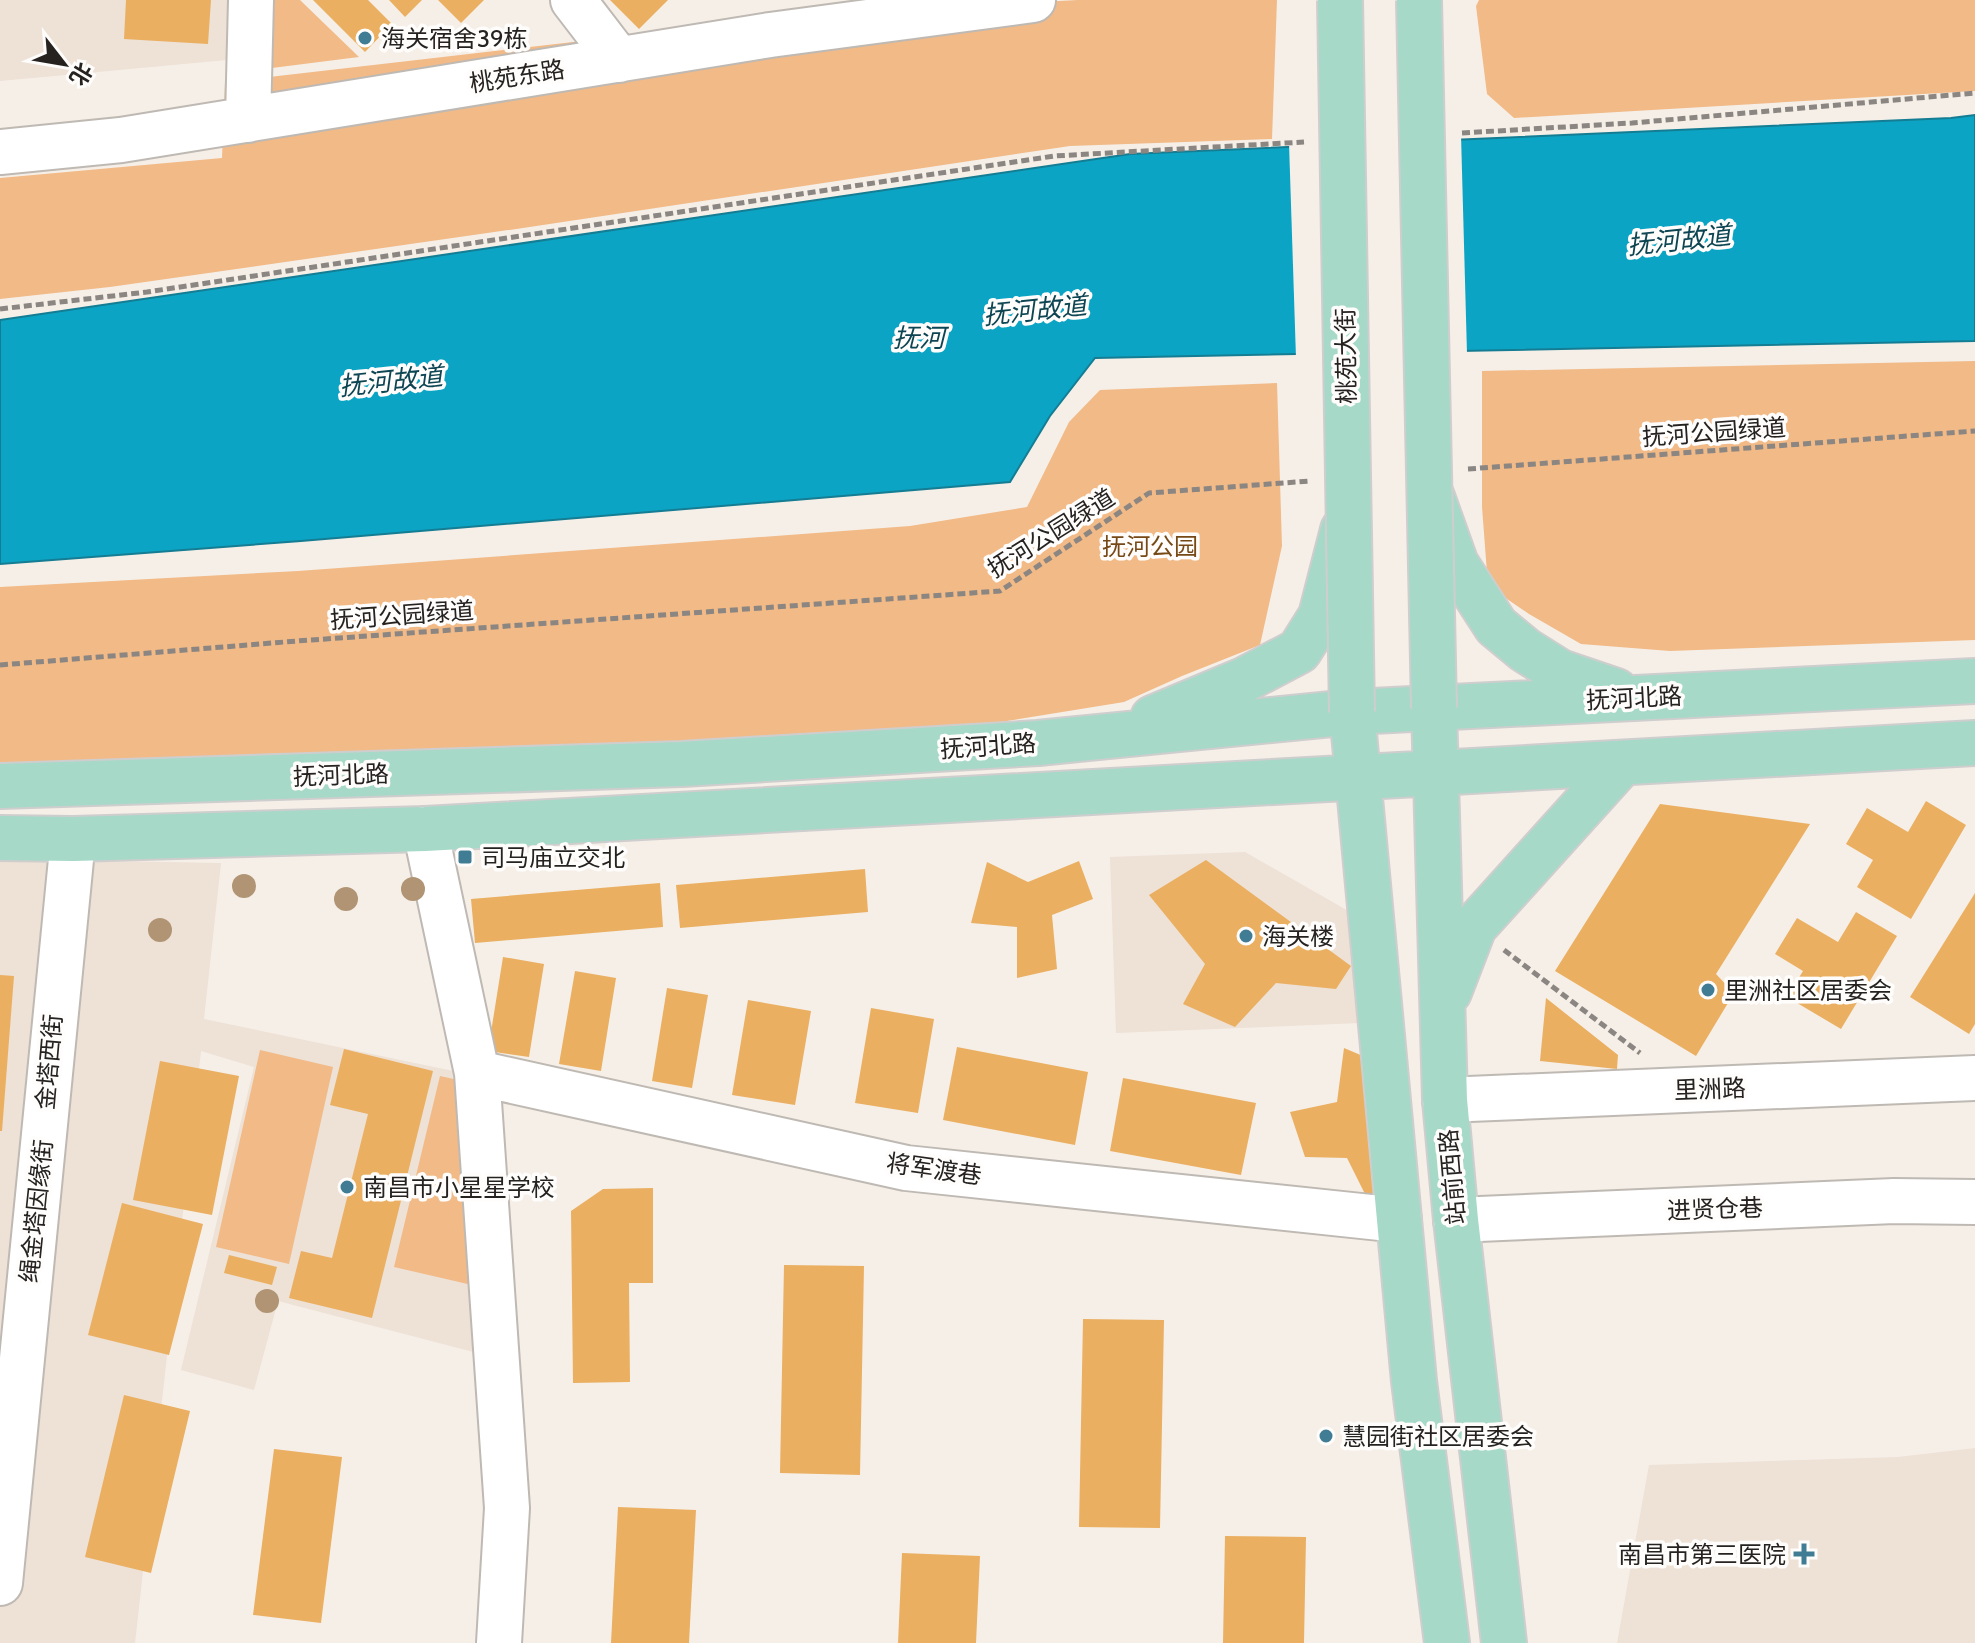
<svg xmlns="http://www.w3.org/2000/svg" width="1975" height="1643" viewBox="0 0 1975 1643" font-family="Cabin,'Noto Sans SC',sans-serif">
	<style>
		.built { fill: #eee1d6 }
		.green { fill: #f1ba87 }
		.water { fill: #0ca4c4; stroke: #147d93; stroke-width: 2 }
		.pier { fill: #f6efe8 }
		.building { fill: #eaaf61 }
		.lines { fill: none; stroke-linecap: round; stroke-linejoin: round }
		.minor-casing { stroke: #bfb9b3; stroke-width: 48 }
		.major-casing { stroke: #cfcece; stroke-width: 48 }
		.path { stroke: #8b8682; stroke-width: 5; stroke-dasharray: 8 4; stroke-linecap: butt }
		.minor { stroke: #fff; stroke-width: 44 }
		.major { stroke: #a6d9c7; stroke-width: 44 }
		.major-bridge-casing { stroke: #cfcece; stroke-width: 48; stroke-linecap: butt }
		.major-bridge { stroke: #a6d9c7; stroke-width: 44 }
		.tree { fill: #b09474 }
		.poi-dot { fill: #407c93; stroke: #fefdfc; stroke-width: 3 }
		.labels { text-anchor: middle; dominant-baseline: central; stroke-width: 7; stroke-linejoin: round; paint-order: stroke }
		.poi-label { font-size: 24px; fill: #252220; stroke: #fefdfc; text-anchor: start }
		.street-label { font-size: 24px; fill: #252220; stroke: #fefdfc }
		.park-label { font-size: 24px; fill: #764916; stroke: #fefdfc }
		.water-label { font-size: 26px; font-style: italic; fill: #0d4553; stroke: #fefdfc }
	</style>
	<rect width="100%" height="100%" fill="#f6efe8"/>
	<path class="built" d="M0,0h229l-2,60 -227,21z
		M1245,852l112,64 4,107 -245,10 -6,-176z
		M0,859l221,4 -17,156 259,54 18,281 -203,-53 -24,89 -73,-20 73,-303 -53,-16 -66,592h-135z
		M1975,1448v195h-358l32,-178 249,-8z"/>
	<path class="green" d="M267,0h33l59,57 -95,12z
		M1078,0h199l-5,139 -202,7 -547,82 -413,59 -110,12v-121l222,-20 3,-76 592,-68z
		M1479,0h496v91l-461,27 -27,-24 -11,-88z
		M1975,361v279l-305,11 -89,-7 -52,-30 -41,-28 -6,-79v-136z
		M1277,383l5,163 -22,99 -78,31 -58,26 -148,24 -976,51v-190l298,-16 612,-45 117,-19 42,-85 31,-32z
		M260,1050l73,17 -44,197 -73,-17z
		M440,1076l18,4 14,205 -78,-18z"/>
	<path class="water" d="M1975,115v226l-880,17 -45,58 -40,66 -709,59 -301,23v-244l1130,-166 821,-36z"/>
	<path class="pier" d="M1461,135l6,219 -171,4 -7,-215z"/>
	<path class="building" d="M126,0h85l-3,44 -84,-5z
		M313,0h55l24,24 -27,28z
		M389,0h33l-17,17z
		M438,0h46l-23,23z
		M610,0h58l-29,29z
		M1926,801l40,24 -55,94 -54,-32 16,-27 -27,-16 21,-36 41,24z
		M1660,804l150,20 -94,150 18,19 -38,63 -141,-85z
		M1206,860l145,106 -15,23 -60,-6 -41,44 -52,-23 22,-40 -56,-69z
		M1079,861l14,38 -41,16 5,54 -40,9v-51l-46,-4 16,-61 41,20z
		M865,869l3,43 -188,16 -4,-43z
		M660,883l3,44 -188,16 -4,-44z
		M1975,893v131l-6,10 -59,-37z
		M1856,912l41,24 -56,93 -54,-32 16,-26 -28,-17 22,-36 41,24z
		M503,957l41,7 -15,93 -41,-6z
		M575,971l41,7 -15,93 -42,-7z
		M0,975l14,1 -12,155h-2z
		M667,988l41,7 -16,93 -40,-7z
		M1546,998l72,57 -1,14 -77,-8z
		M748,1000l63,11 -16,94 -63,-10z
		M871,1008l63,11 -16,94 -63,-10z
		M957,1047l131,25 -13,73 -132,-25z
		M1344,1048l26,11 11,133 -16,2 -18,-36 -42,-1 -15,-45 47,-10z
		M344,1049l89,22 -61,247 -83,-20 12,-47 31,7 36,-144 -38,-9z
		M160,1061l79,15 -27,139 -79,-15z
		M1123,1078l133,25 -15,72 -131,-24z
		M653,1188v95h-24l1,99 -57,1 -2,-172 32,-22z
		M122,1203l81,21 -34,131 -81,-20z
		M229,1255l48,12 -5,18 -48,-12z
		M784,1265l80,1 -4,209 -80,-2z
		M1083,1319l81,1 -4,208 -81,-1z
		M124,1395l66,16 -39,162 -66,-16z
		M274,1449l68,8 -21,166 -68,-8z
		M618,1507l78,3 -7,133h-78z
		M1225,1536l81,1 -2,106h-81z
		M902,1553l78,3 -4,87h-78z"/>
	<g class="lines">
		<g class="minor-casing">
			<path id="minor" d="M573,0l46,60
				M248,120l3,-120
				M0,152l121,-12 649,-105 263,-35
				M425,829l52,244 30,435 -8,135
				M477,1073l429,95 493,52
				M1445,1100l530,-22
				M1456,1220l438,-19 81,1
				M0,1583l73,-744"/>
		</g>
		<g class="major-casing">
			<path id="major" d="M1432,497l24,67 40,62 29,24 35,22 56,19
				M1434,708l11,392 11,120 48,423
				M1352,712l62,669 33,262
				M1153,718l91,-38 55,-29 22,-35 22,-86
				M0,786l682,-22 356,-21 314,-31 623,-31
				M0,838l73,1 352,-10 1550,-86
				M1449,992l25,-65 148,-164"/>
		</g>
		<path class="path" d="M1462,133l170,-10 343,-30
			M0,309l147,-17 907,-136 250,-14
			M1468,469l507,-38
			M0,665l297,-24 703,-50 149,-98 161,-12
			M1504,950l136,103"/>
		<use href="#minor" class="minor"/>
		<use href="#major" class="major"/>
		<g class="major-bridge-casing">
			<path id="major-bridge" d="M1340,0l12,712
				M1419,0l15,708"/>
		</g>
		<use href="#major-bridge" class="major-bridge"/>
	</g>
	<g class="tree">
		<circle cx="244" cy="886" r="12"/>
		<circle cx="413" cy="889" r="12"/>
		<circle cx="346" cy="899" r="12"/>
		<circle cx="160" cy="930" r="12"/>
		<circle cx="267" cy="1301" r="12"/>
	</g>
	<g class="poi-dot">
		<circle cx="365" cy="38" r="8"/>
		<rect x="457" y="849" width="16" height="16" rx="4"/>
		<circle cx="1246" cy="936" r="8"/>
		<circle cx="1708" cy="990" r="8"/>
		<circle cx="347" cy="1187" r="8"/>
		<circle cx="1326" cy="1436" r="8"/>
		<path d="M1800 1542h8v8h8v8h-8v8h-8v-8h-8v-8h8z"/>
	</g>
	<g class="labels">
		<g class="poi-label">
			<text x="381" y="38">海关宿舍39栋</text>
			<text x="481" y="857">司马庙立交北</text>
			<text x="1262" y="936">海关楼</text>
			<text x="1724" y="990">里洲社区居委会</text>
			<text x="363" y="1187">南昌市小星星学校</text>
			<text x="1342" y="1436">慧园街社区居委会</text>
			<text x="1786" y="1554" text-anchor="end">南昌市第三医院</text>
		</g>
		<g class="street-label">
			<text transform="translate(517 76) rotate(-9)">桃苑东路</text>
			<text transform="translate(1346 356) rotate(-91)">桃苑大街</text>
			<text transform="translate(1714 432) rotate(-4)">抚河公园绿道</text>
			<text transform="translate(1051 533) rotate(-32)">抚河公园绿道</text>
			<text transform="translate(402 615) rotate(-4)">抚河公园绿道</text>
			<text transform="translate(1634 698) rotate(-3)">抚河北路</text>
			<text transform="translate(988 746) rotate(-4)">抚河北路</text>
			<text transform="translate(341 775) rotate(-2)">抚河北路</text>
			<text transform="translate(49 1062) rotate(-85)">金塔西街</text>
			<text transform="translate(1710 1089) rotate(-2)">里洲路</text>
			<text transform="translate(934 1169) rotate(8)">将军渡巷</text>
			<text transform="translate(1452 1177) rotate(-95)">站前西路</text>
			<text transform="translate(1715 1209) rotate(-2)">进贤仓巷</text>
			<text transform="translate(36 1211) rotate(-84)">绳金塔因缘街</text>
		</g>
		<g class="park-label">
			<text x="1150" y="546">抚河公园</text>
		</g>
		<g class="water-label">
			<text transform="translate(1679 240) rotate(-6)">抚河故道</text>
			<text transform="translate(1035 310) rotate(-6)">抚河故道</text>
			<text x="919" y="338">抚河</text>
			<text transform="translate(391 381) rotate(-6)">抚河故道</text>
		</g>
	</g>
	<g transform="translate(64 64) rotate(121)" stroke="#fefdfc" stroke-width="6" paint-order="stroke">
	<path d="M0-6L14 30L0 20L-14 30Z" fill="#252220"/>
	<text y="-12" font-size="22" font-weight="bold" text-anchor="middle" fill="#252220">北</text>
	</g>
</svg>
